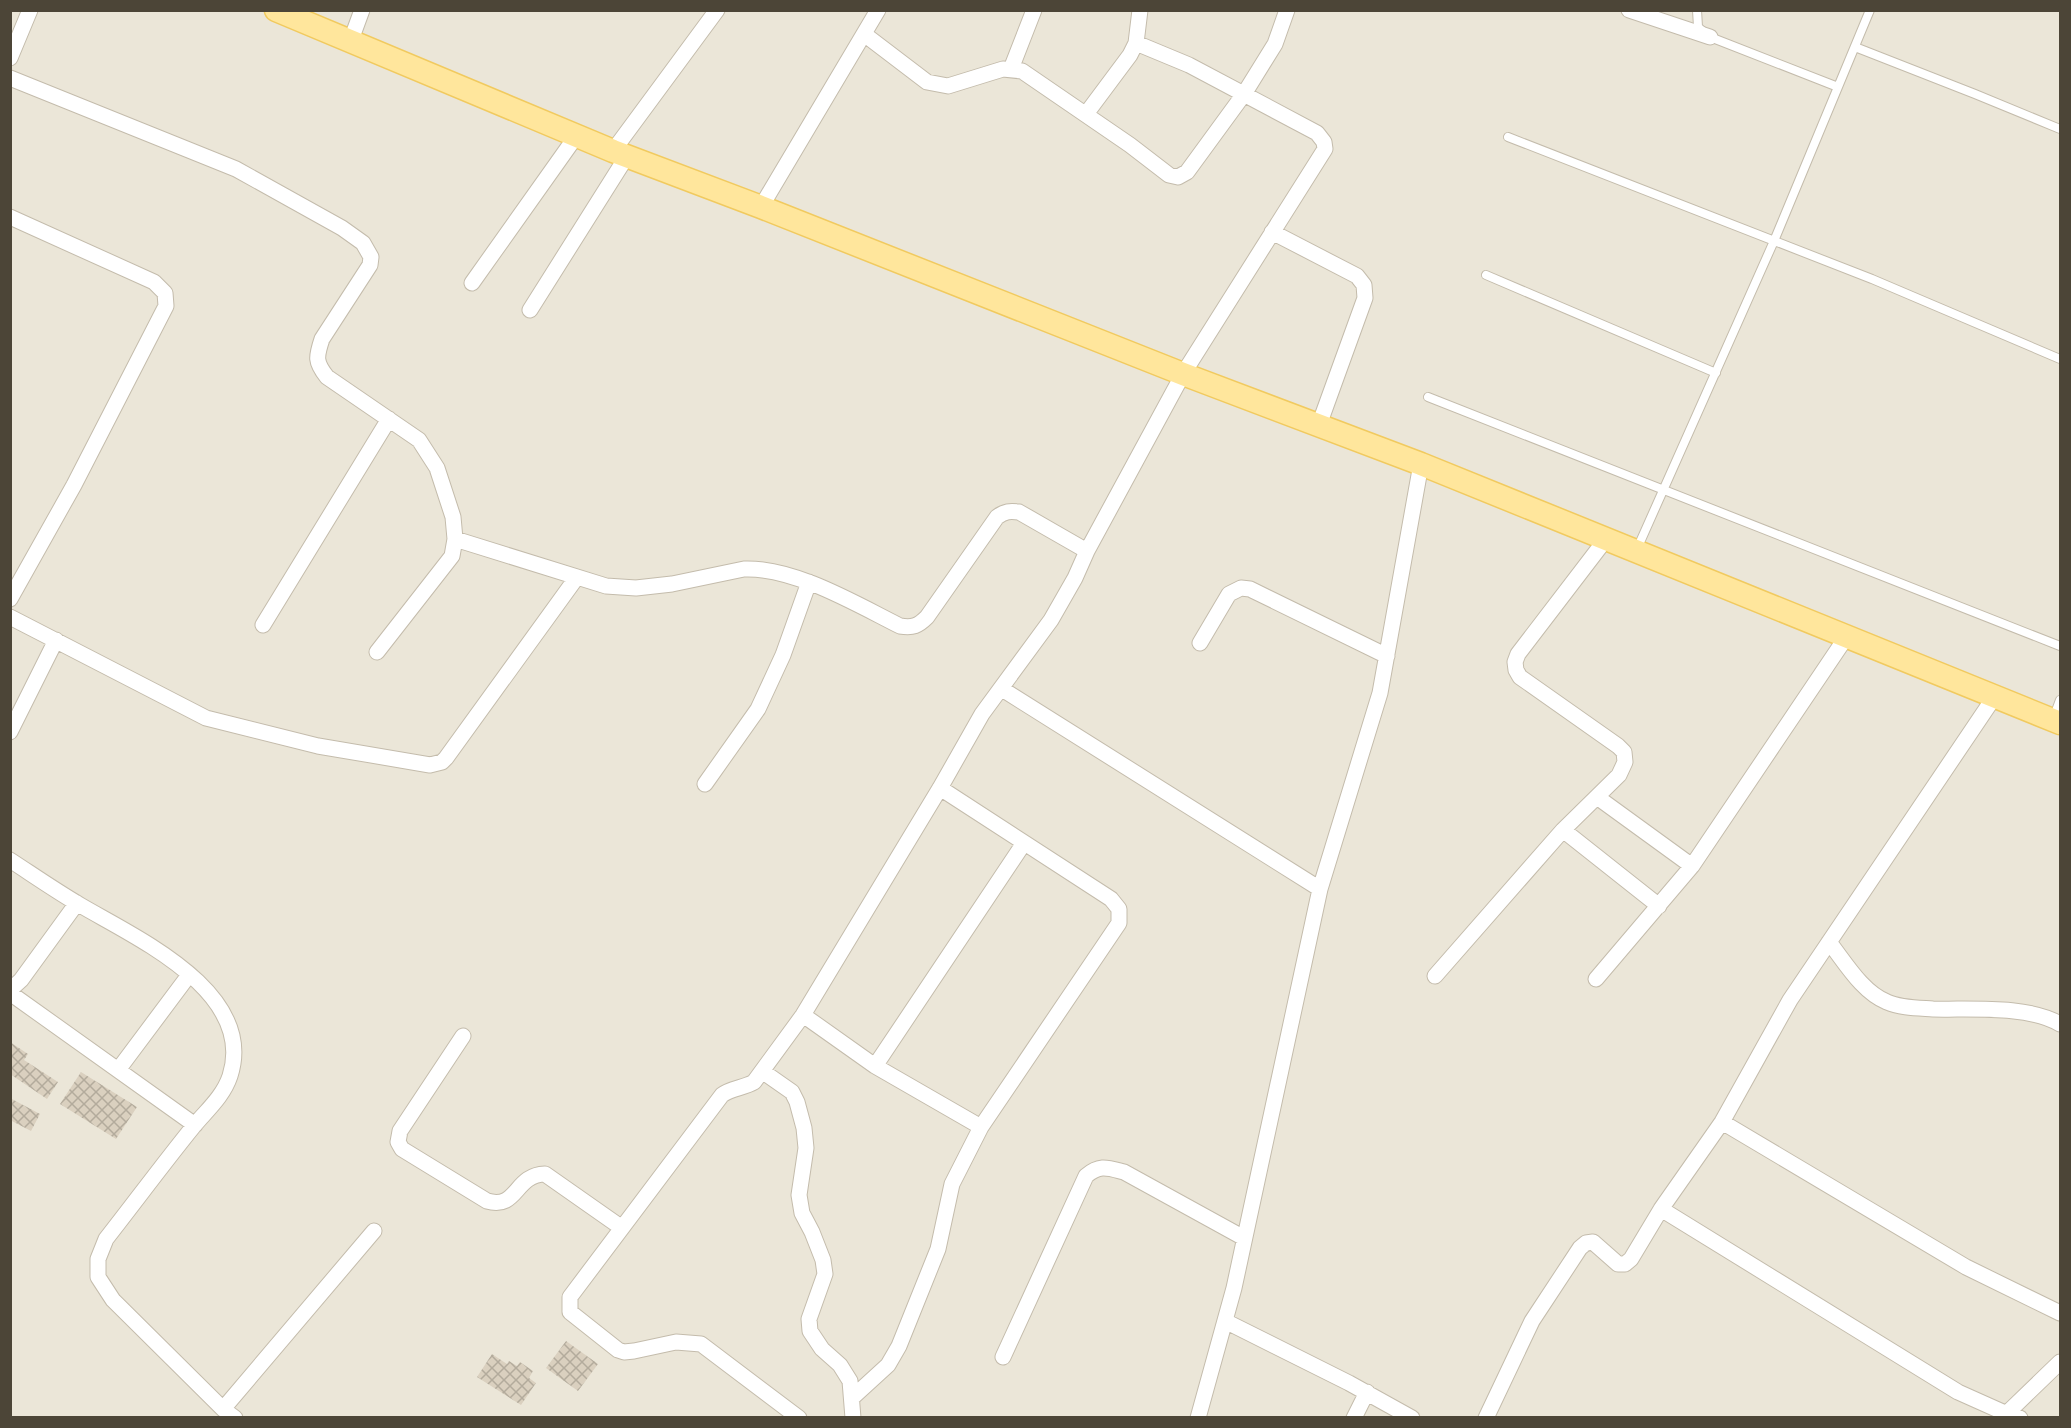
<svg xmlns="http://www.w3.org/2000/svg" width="2071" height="1428" viewBox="0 0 2071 1428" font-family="Raleway,sans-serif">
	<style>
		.residential { fill: #ebe6d8 }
		.building { fill: url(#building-cross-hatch) }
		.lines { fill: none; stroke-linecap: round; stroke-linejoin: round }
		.lane-casing { stroke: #c4bcac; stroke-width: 10 }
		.street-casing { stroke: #c4bcac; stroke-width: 17 }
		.primary-casing { stroke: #f1ca5f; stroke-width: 25 }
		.lane { stroke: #fff; stroke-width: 8 }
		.street { stroke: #fff; stroke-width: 15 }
		.primary { stroke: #ffe69c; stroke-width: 22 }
	</style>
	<defs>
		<pattern id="building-cross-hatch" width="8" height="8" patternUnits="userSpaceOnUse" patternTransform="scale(1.5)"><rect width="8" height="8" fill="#dad0bf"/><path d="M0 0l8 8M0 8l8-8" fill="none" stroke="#b3ab9c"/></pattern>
	</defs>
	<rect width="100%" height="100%" fill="#f7f4eb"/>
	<path class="residential" d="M11,11h2049v1406h-2049z"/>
	<path class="building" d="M10,1042l18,12 -4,6 34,22 -11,17 -37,-25z
		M81,1072l56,35 -21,32 -56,-35z
		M10,1098l30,16 -9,17 -21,-11z
		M566,1341l32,23 -20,27 -32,-23z
		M492,1354l15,10 2,-3 8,5 3,-4 13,9 -4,7 7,5 -15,22 -44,-28z"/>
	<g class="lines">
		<g class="lane-casing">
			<path id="lane" d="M1697,10l1,17 12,10 128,50
				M1855,47l120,47 85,35
				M1508,137l364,142 188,80
				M1486,275l230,98
				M1428,397l632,249
				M1637,549l137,-308 96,-231
				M2053,719l7,-19"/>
		</g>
		<g class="street-casing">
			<path id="street" d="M1629,10l81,27
				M864,34l63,48 21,4 55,-17 19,2 108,74 39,30 9,2 9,-5 57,-78 31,-50 12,-34
				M351,40l11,-30
				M10,58l20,-48
				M1011,69l23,-59
				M10,78l226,91 106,59 21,15 8,14 -1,8 -48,74c-6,18 -7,23 5,38l92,63 18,28 16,49 2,22 -3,17 -75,96
				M1086,114l44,-59 6,-12 4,-33
				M613,151l104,-141
				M761,207l117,-197
				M10,217l144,65 11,11 1,13 -92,179 -64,114
				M1272,232l85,44 7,9 1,13 -46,127
				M472,283l105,-148
				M530,310l97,-154
				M455,539l151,47 30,2 36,-4 72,-15c50,-2 112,35 156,57 13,2 18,0 27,-9l70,-100c8,-6 13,-6 22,-5l68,39
				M10,617l196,101 112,28 112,19 12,-3 4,-4 131,-181
				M263,625l126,-206
				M1200,643l29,-49 12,-6 9,1 137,67
				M1002,689l318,200
				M10,732l46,-92
				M705,784l53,-75 25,-54 26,-73
				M1597,797l95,69
				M1563,830l96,76
				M10,860c23,15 46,31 70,45 56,33 177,87 150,171 -7,21 -24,35 -37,51 -30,37 -58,75 -87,112l-8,20v18l15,23 110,109 12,9
				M1829,942c16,20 33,50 58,60 13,6 31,6 46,7 37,1 95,-4 127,15
				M1435,976l128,-146 56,-55 6,-13 -1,-10 -6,-6 -98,-69 -4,-7 -1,-8 3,-8 88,-115
				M1596,979l96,-113 155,-230
				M10,990l11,-10 56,-77
				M10,993l185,132
				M803,1015l72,51 106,61
				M463,1036l-63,95 -2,11 4,7 85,52c31,9 27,-26 58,-27l77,54
				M875,1066l149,-223
				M118,1070l71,-95
				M762,1071l30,21 5,10 7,26 2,20 -7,47 3,18 10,19 11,28 2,14 -16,45 1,12 12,18 18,16 10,16 3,37
				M1722,1122l244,145 94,46
				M1661,1209l297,183 47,21 15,5
				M1225,1321l124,62 63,35
				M1003,1357l83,-181c14,-12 22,-8 38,-4l120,66
				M853,1397l35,-32 11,-19 39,-97 14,-65 29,-57 138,-204v-14l-8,-10 -171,-111
				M223,1409l151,-178
				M799,1418l-98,-74 -25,-2 -42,9 -10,1 -6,-2 -48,-38v-15l152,-202c9,-7 22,-7 32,-13l49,-67 137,-227 42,-74 69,-94 24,-42 12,-27 96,-177 142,-225 -1,-7 -7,-9 -128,-68 -53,-22
				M1198,1418l36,-130 86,-399 60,-196 41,-229
				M1354,1418l13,-26
				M1486,1418l46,-97 48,-73 6,-5 7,-1 25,22h7l6,-5 30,-50 61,-87 68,-122 205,-304
				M2002,1418l58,-56"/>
		</g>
		<g class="primary-casing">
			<path id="primary" d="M276,10l337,141 148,56 422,167 238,90 639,259"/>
		</g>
		<use href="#lane" class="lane"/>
		<use href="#street" class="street"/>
		<use href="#primary" class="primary"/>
	</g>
	<rect width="2071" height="1428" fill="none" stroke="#4c4537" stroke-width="24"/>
</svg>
